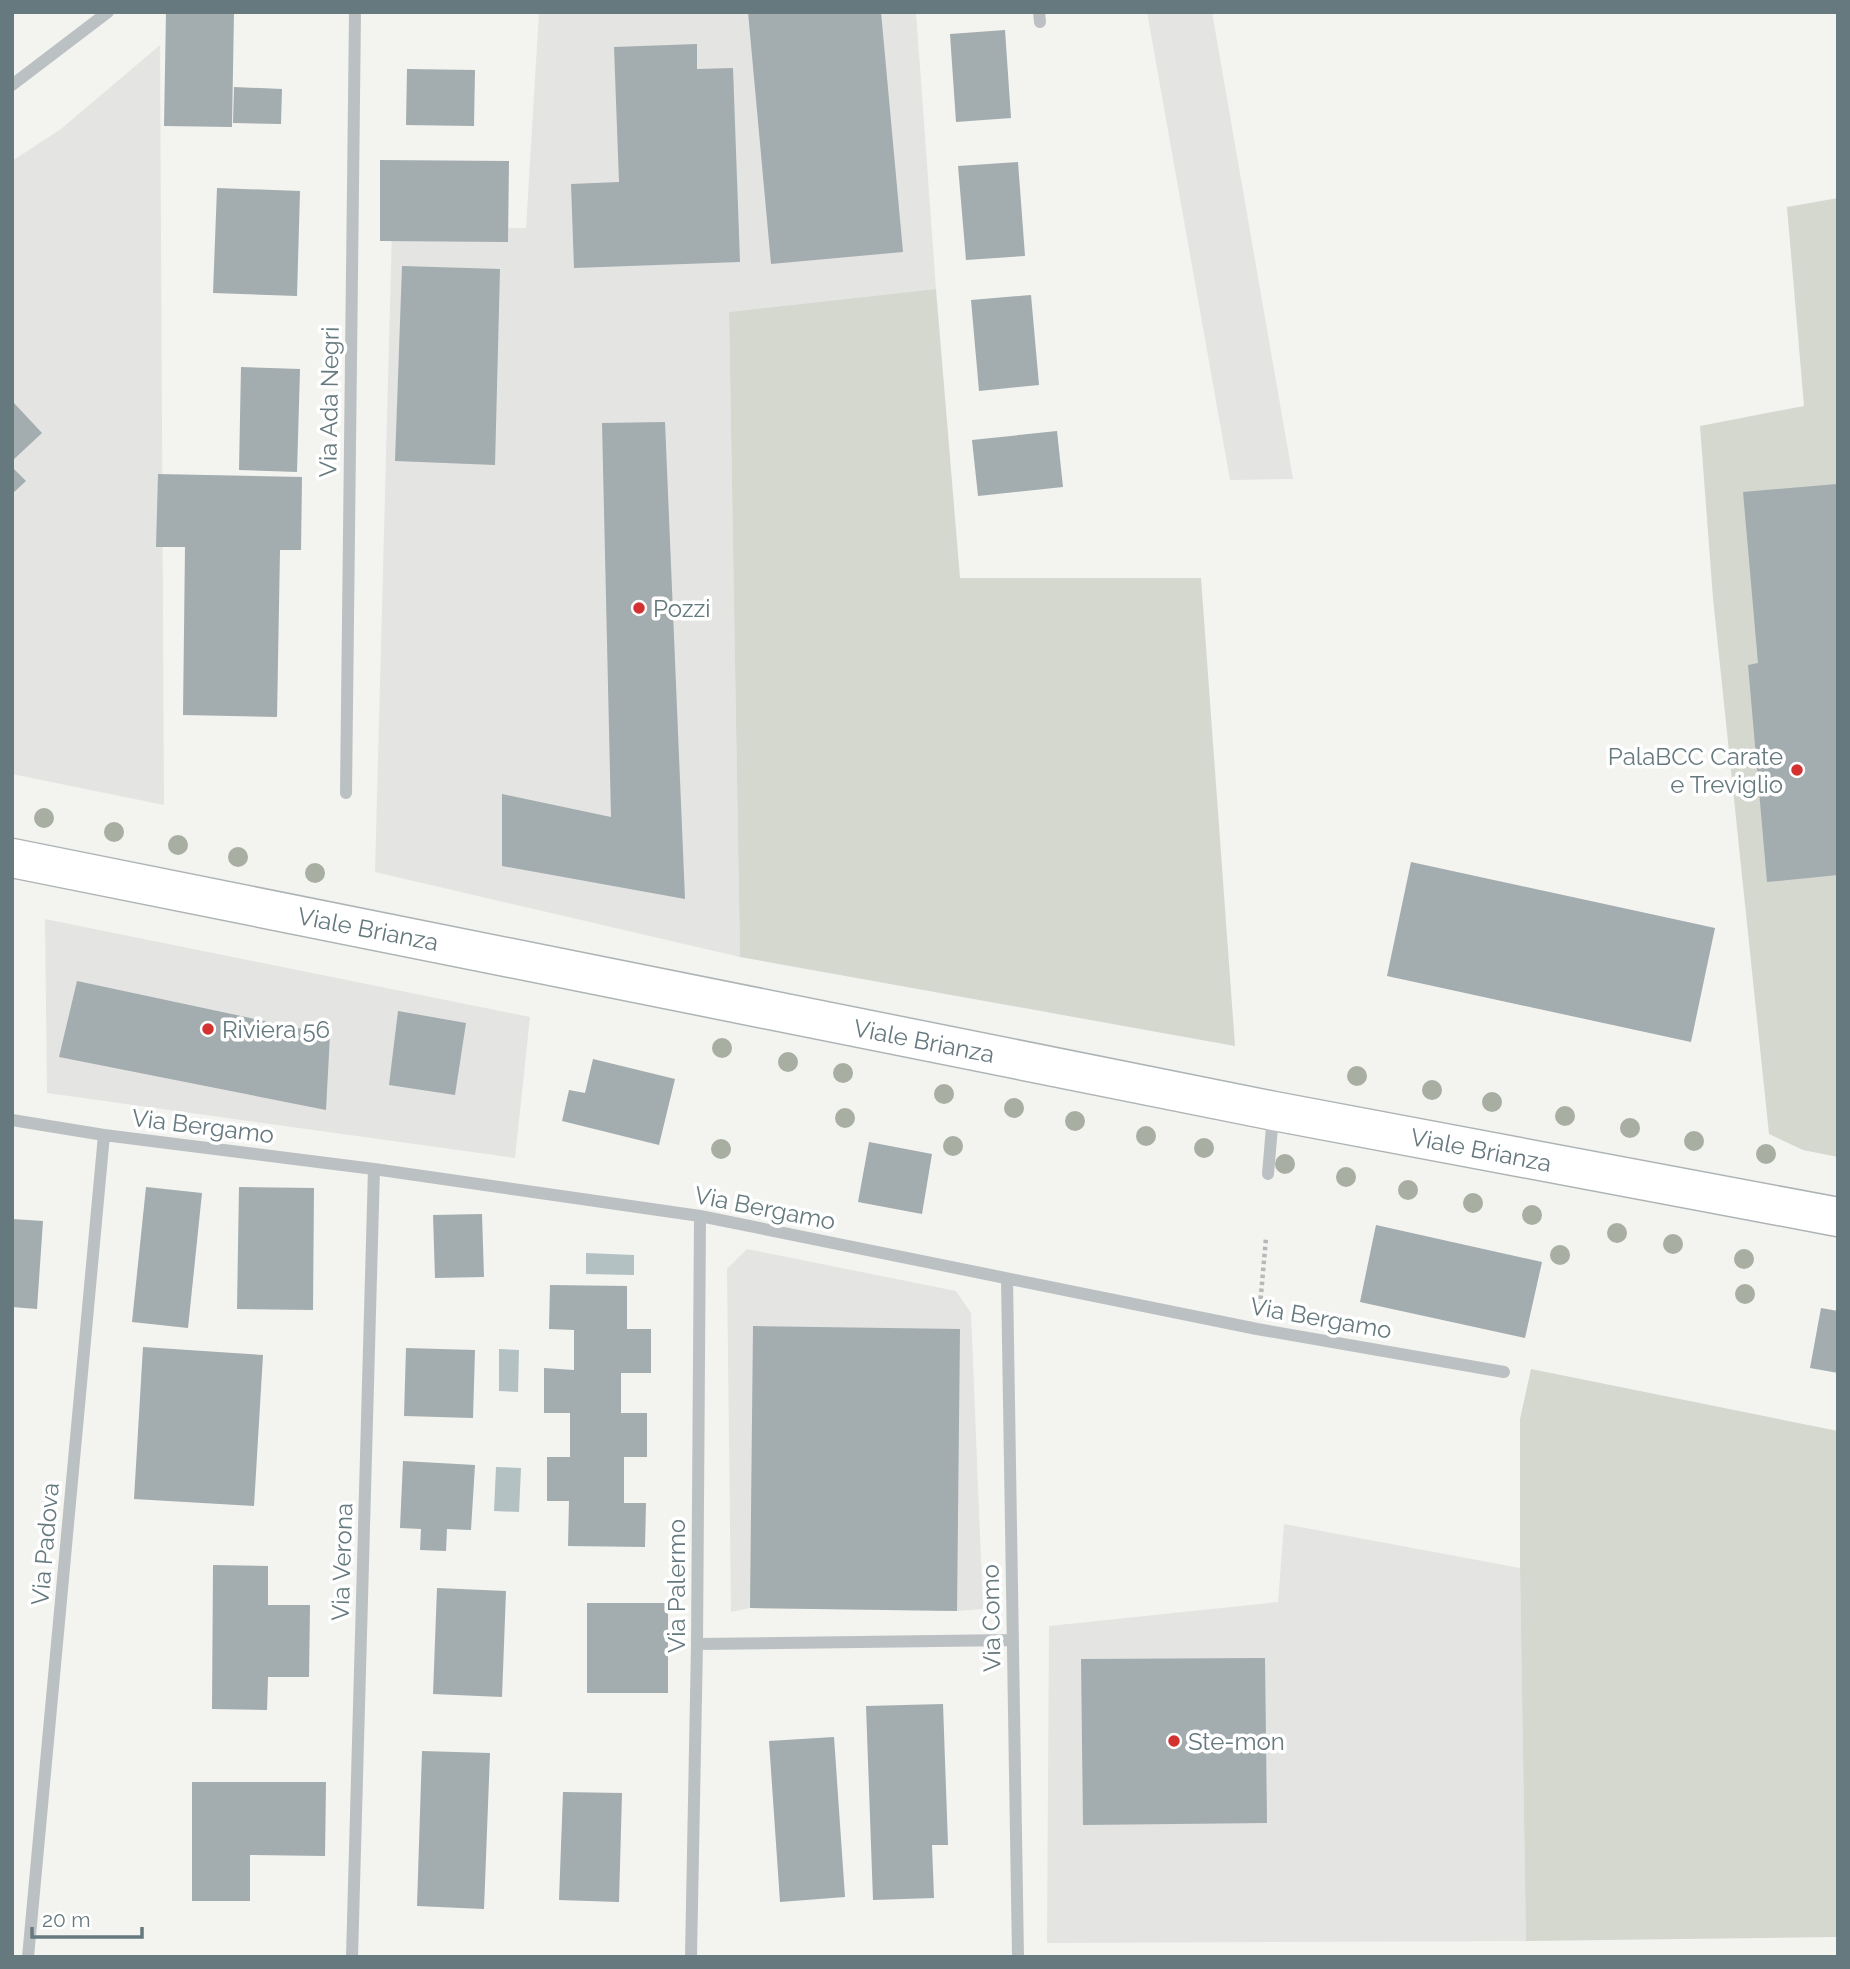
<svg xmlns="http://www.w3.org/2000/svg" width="1850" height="1969" viewBox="0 0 1850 1969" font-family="Raleway,sans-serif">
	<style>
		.built { fill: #e4e4e3 }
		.green { fill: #d4d8cf }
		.water { fill: #b3c1c3 }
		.building { fill: #a3acae }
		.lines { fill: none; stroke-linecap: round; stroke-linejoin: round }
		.major-casing { stroke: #aeb4b6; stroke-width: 41 }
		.path { stroke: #b5b9ba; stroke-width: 4.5; stroke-dasharray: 3.5 3.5; stroke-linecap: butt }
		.minor { stroke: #bbc0c2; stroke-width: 12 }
		.major { stroke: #fff; stroke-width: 38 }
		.tree { fill: #a8aea2 }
		.poi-dot { fill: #d33230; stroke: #fff; stroke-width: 2.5 }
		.labels { text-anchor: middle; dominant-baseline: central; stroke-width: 7; stroke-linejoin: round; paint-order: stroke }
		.street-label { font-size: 24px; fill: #65797e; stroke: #fff }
		.poi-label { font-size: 24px; fill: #65797e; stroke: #fff; text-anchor: start }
	</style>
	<rect width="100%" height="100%" fill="#f3f3f0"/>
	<path class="built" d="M539,12h377l20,277 -207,23 11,645 -365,-85 17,-642 134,-2z
		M1147,12h65l81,467 -63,1z
		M160,45l4,760 -152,-31v-613l49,-32z
		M45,919l485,98 -15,141 -468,-65z
		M747,1249l209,42 15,22 12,296 -26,2 -207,-3 -19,4 -4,-343z
		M1284,1524l236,44 6,373 -479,2 2,-317 229,-24z"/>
	<path class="green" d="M1838,198v959l-35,-7 -34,-16 -56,-536 -13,-172 104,-20 -17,-199z
		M936,289l24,289h241l34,468 -495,-89 -11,-645z
		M1531,1369l307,62v506l-312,4 -6,-373v-149z"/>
	<path class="water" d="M586,1253l48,2v20l-48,-1z
		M499,1349l20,1 -1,42 -19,-1z
		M496,1467l25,1 -2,44 -25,-1z"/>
	<path class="building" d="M166,12h68l-2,115 -68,-1z
		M748,12h133l22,240 -132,12z
		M1005,30l6,88 -55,4 -6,-88z
		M697,44v25l36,-1 7,194 -166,6 -3,-84 48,-2 -5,-135z
		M407,69l68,1 -1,56 -68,-1z
		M234,87l48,2 -1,35 -48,-1z
		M380,160l129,1 -1,81 -128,-1z
		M1018,162l7,94 -59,4 -8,-94z
		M217,188l83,3 -3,105 -84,-3z
		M402,266l98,3 -5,196 -100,-4z
		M1031,295l8,90 -60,6 -8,-91z
		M241,367l59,2 -3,103 -58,-2z
		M14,403l28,30 -30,28v-57z
		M665,422l20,477 -183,-33v-72l109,23 -9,-394z
		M1057,431l6,56 -85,9 -6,-56z
		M12,467l14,14 -14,13z
		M158,474l144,3 -1,73h-21l-3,167 -94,-2 2,-168h-29z
		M1837,484l1,391 -71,7 -19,-217 10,-2 -15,-171z
		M1411,862l304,66 -24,114 -304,-66z
		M77,981l253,54 -4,75 -267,-53z
		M398,1011l68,12 -11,72 -66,-10z
		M593,1059l82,20 -16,66 -97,-24 7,-31 16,3z
		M869,1142l63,12 -10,60 -64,-12z
		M146,1187l56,6 -14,135 -56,-6z
		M239,1187l75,1 -1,122 -76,-1z
		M482,1214l2,63 -49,1 -2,-63z
		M12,1219l31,2 -6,88 -25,-2z
		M1376,1225l166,37 -17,76 -165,-36z
		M550,1285l77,1v43h24v44h-30v40h26v44h-23v46h22l-1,44 -77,-1 1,-45h-22v-44h23v-44h-26v-45l30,2v-40l-25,-1z
		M1821,1308l17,3v62l-28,-5z
		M753,1326l207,3 -3,282 -207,-3z
		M143,1347l120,8 -9,151 -120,-7z
		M406,1348l69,2 -2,68 -69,-2z
		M403,1461l72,4 -4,65 -24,-1 -1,22 -26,-1 1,-21 -21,-1z
		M213,1565l55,1v39h42l-1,72h-41l-1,33 -55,-1z
		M437,1588l69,3 -4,106 -69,-3z
		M587,1603h81v90h-81z
		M1265,1658l2,165 -184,2 -2,-166z
		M943,1704l5,141h-16l2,53 -61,2 -7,-194z
		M834,1737l11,160 -65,5 -11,-161z
		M422,1751l68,2 -6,156 -67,-3z
		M192,1782h134l-1,74 -75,-1v46h-58z
		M563,1792l59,1 -3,109 -60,-2z"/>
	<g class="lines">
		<g class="major-casing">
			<path id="major" d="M12,858l1262,253 564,106"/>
		</g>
		<path class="path" d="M1260,1306l6,-68"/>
		<path class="minor" d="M1039,12l1,10
			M12,85l96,-73
			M346,793l9,-781
			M12,1120l92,15 270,34 326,47 557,113 247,43
			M1268,1174l5,-59
			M1007,1279l11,678
			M697,1644l316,-4
			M28,1957l76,-822
			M352,1957l22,-788
			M691,1957l6,-313 3,-428"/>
		<use href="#major" class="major"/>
	</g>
	<g class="tree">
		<circle cx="44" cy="818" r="10"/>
		<circle cx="114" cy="832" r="10"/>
		<circle cx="178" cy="845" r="10"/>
		<circle cx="238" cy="857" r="10"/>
		<circle cx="315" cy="873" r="10"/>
		<circle cx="722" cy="1048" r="10"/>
		<circle cx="788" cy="1062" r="10"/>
		<circle cx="843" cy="1073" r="10"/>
		<circle cx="1357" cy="1076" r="10"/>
		<circle cx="1432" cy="1090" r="10"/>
		<circle cx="944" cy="1094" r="10"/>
		<circle cx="1492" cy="1102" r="10"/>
		<circle cx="1014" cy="1108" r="10"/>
		<circle cx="1565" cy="1116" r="10"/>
		<circle cx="845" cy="1118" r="10"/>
		<circle cx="1075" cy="1121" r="10"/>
		<circle cx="1630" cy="1128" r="10"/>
		<circle cx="1146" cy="1136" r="10"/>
		<circle cx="1694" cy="1141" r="10"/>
		<circle cx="953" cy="1146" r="10"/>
		<circle cx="1204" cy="1148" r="10"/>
		<circle cx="721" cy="1149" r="10"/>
		<circle cx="1766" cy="1154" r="10"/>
		<circle cx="1285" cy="1164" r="10"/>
		<circle cx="1346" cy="1177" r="10"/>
		<circle cx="1408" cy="1190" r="10"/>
		<circle cx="1473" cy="1203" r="10"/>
		<circle cx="1532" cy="1215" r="10"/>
		<circle cx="1617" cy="1233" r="10"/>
		<circle cx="1673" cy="1244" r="10"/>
		<circle cx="1560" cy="1255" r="10"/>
		<circle cx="1744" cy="1259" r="10"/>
		<circle cx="1745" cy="1294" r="10"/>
	</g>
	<g class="poi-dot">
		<circle cx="639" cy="608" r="7"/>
		<circle cx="1797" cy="770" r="7"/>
		<circle cx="208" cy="1029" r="7"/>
		<circle cx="1174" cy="1741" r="7"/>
	</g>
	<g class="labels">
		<g class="street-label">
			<text transform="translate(329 402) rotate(-89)">Via Ada Negri</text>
			<text transform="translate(368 929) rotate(11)">Viale Brianza</text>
			<text transform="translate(924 1041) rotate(11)">Viale Brianza</text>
			<text transform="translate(203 1126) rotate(7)">Via Bergamo</text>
			<text transform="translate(1481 1150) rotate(11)">Viale Brianza</text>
			<text transform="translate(765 1208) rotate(11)">Via Bergamo</text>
			<text transform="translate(1321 1318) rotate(10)">Via Bergamo</text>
			<text transform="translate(45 1544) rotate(-85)">Via Padova</text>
			<text transform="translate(342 1562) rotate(-88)">Via Verona</text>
			<text transform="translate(676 1586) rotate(-90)">Via Palermo</text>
			<text transform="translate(991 1618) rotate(-91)">Via Como</text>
		</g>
		<g class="poi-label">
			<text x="653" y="608">Pozzi</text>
			<text x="1783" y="756" text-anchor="end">PalaBCC Carate<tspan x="1783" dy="28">e Treviglio</tspan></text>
			<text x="222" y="1029">Riviera 56</text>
			<text x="1188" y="1741">Ste-mon</text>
		</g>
	</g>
	<rect width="1850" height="1969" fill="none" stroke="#65797e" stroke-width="28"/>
	<path d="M32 1927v10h110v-10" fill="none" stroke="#65797e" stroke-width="3.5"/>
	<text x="42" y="1927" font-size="21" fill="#65797e" stroke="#ffffff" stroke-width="5" paint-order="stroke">20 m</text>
</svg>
